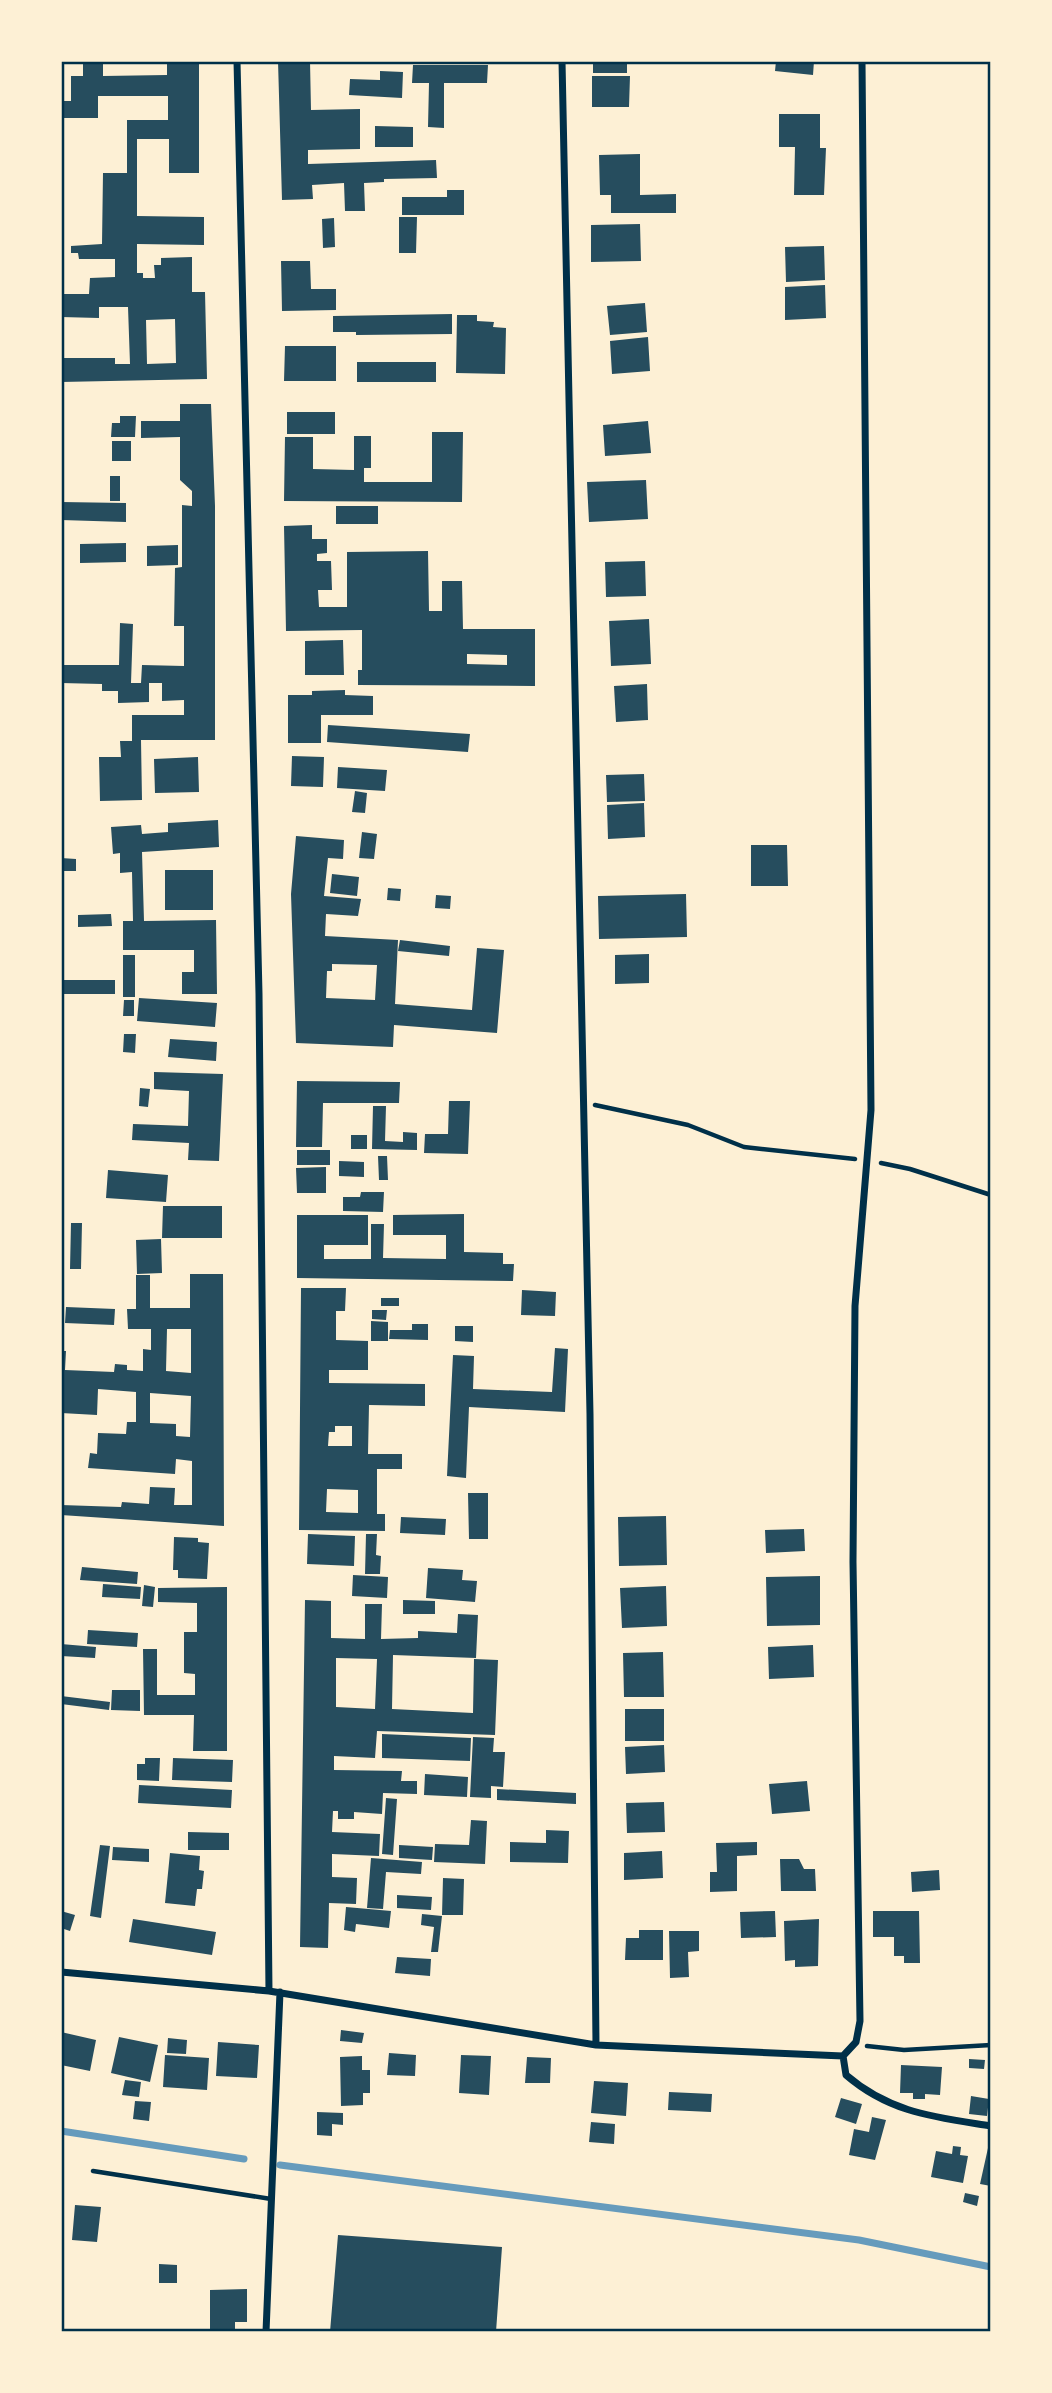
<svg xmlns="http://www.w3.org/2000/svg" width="1052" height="2393" viewBox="0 0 1052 2393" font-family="'Fira Sans Condensed',sans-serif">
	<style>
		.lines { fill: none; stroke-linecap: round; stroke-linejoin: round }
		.stream { stroke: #669bbc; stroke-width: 7 }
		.building { fill: #264d5e; fill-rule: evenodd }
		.path { stroke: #003049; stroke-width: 4.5 }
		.service { stroke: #003049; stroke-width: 4.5 }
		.minor { stroke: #003049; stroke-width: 7 }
		.neatline { fill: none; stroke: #003049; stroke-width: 2.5 }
	</style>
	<rect width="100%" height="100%" fill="#fdf0d5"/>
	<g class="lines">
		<path class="stream" d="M61,2131l183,28
			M280,2165l579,75 132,27"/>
	</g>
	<path class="building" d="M83,61h20v15l64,-1v-14h32v112h-30v-34h-32v77l67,1v28l-67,-1v29h6v5h12l-1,-13h7v-7l31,-1v35h13l2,87 -146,3v-24h54v6h15l-2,-57h-29v11l-38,-1v-23h28l1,-16 25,-1v-18h-36l-1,-6h-7v-7l31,-2 1,-71h24v-53h41v-24h-70v22h-37v-17h10v-25h12zM175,319l1,44 -29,1 -1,-44z
		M278,61h32l1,49 49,-1v40l-52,1v14l128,-4 1,18 -53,1v3l-20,1 1,28h-20l-1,-28 -32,2 1,14 -31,1z
		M593,61h34v12h-34z
		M776,61h38l-1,14 -38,-4z
		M413,65h75l-1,18h-43v45l-16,-1 1,-44h-17z
		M380,71l23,1 -1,26 -53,-3 1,-16 30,1z
		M592,76h38l-1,31h-37z
		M779,114h41v34h6l-2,47h-30l1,-48h-16z
		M375,126l38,1v20h-38z
		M640,154v41l36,-1v19h-65v-18h-11l-1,-40z
		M447,190h17v25h-62v-18h45z
		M399,217h18l-1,36h-17z
		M334,218l1,29 -12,1 -1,-29z
		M640,224l1,37 -50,1v-37z
		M824,246l1,34 -39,2 -1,-35z
		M281,261h29l1,28h25v21l-54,1z
		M825,285l1,33 -41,2v-33z
		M645,303l2,29 -37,3 -3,-29z
		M452,314v20l-96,1v-3h-23v-16z
		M457,315h20v6l17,1 -1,5 13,1 -1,46 -49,-1z
		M648,337l2,34 -38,3 -2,-33z
		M285,346h51v35h-52z
		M357,362h79v20h-79z
		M180,404h31l4,102v234h-74l1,60 -42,1 -1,-44h22l-1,-16h12v-26h52v-15l-22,1v-18h-13v19l-31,1v-12h-16v-7l-41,-1v-18h58l1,-42 13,1 -2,59h10l1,-18 42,1v-40h-10l1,-58 7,-1v-62l10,1v-15l-12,-11v-43l-39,1v-17h39z
		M287,412h48v22h-48z
		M120,416h16l-1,21h-24l1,-14h8z
		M648,421l3,32 -46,3 -2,-31z
		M432,432h31l-1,70 -178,-1 1,-64h28v32l41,1v-34h17v32h-7v14h68z
		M112,441h19v20h-19z
		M110,476h10v25h-10z
		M646,480l2,39 -59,3 -2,-40z
		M61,502l65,1v19l-65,-2z
		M336,506h42v18h-42z
		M312,525v14h15v14l-10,1v7h14l1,29h-14l1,17h28v-55l81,-1 1,60h13v-30h20l1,48h72v57l-177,-1v-15h4v-40l-76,1 -2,-105zM467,654l40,1v10l-40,-1z
		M126,543v19l-46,1v-19z
		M178,545v20l-31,1v-20z
		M645,561l1,35 -40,1 -1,-35z
		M649,619l2,45 -40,2 -2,-45z
		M343,640l1,35h-39v-34z
		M647,684l1,36 -32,2 -2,-36z
		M345,690v5l28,1v19h-52v28h-33v-48h24v-4z
		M328,725l142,9 -2,18 -141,-10z
		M292,756l32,1 -1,30 -32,-1z
		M198,757l1,35 -44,1 -1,-34z
		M338,767l49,3 -2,21 -48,-3z
		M644,774l1,27 -38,1 -1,-27z
		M355,791l12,2 -2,20 -13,-1z
		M644,803l1,34 -37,2 -1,-34z
		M218,820l1,27 -77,5 2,69 72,-1 1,74h-35v-22h12v-22h-71v-29h10l-1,-49 -12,1v-20l-7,1 -2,-27 30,-2 1,9 26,-2v-9z
		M362,832l15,2 -3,25 -15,-1z
		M296,836l48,4 -1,19 -15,-1 -4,38 37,3 -3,17 -32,-2 -1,22 73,4 -3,64 77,6 5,-62 27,2 -7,83 -103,-8 -1,22 -97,-4 -5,-149zM332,964l45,1 -2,35 -49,-2 1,-27h5z
		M751,845h36l1,41h-37z
		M61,858l15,1v12h-15z
		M165,870h48v40h-48z
		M332,874l27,3 -2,19 -27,-3z
		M388,888l13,1 -1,12 -13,-1z
		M686,894l1,43 -88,2 -1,-43z
		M436,895l15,1 -1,13 -15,-1z
		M111,914l1,12 -34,1v-12z
		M400,940l50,6 -1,10 -51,-5z
		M649,954v29l-34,1v-29z
		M123,955h12v42h-12z
		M61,980h54v14h-54z
		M139,998l78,5 -2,24 -78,-6z
		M124,1000h10v16h-11z
		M124,1034h12l-1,19 -12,-1z
		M170,1039l47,3 -1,19 -48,-4z
		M154,1072l69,2 -4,87 -31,-1 1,-17 -57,-3 1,-16 55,2 1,-35 -35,-2z
		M297,1081l103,1 -1,21h-76l-1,44h-26z
		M140,1088l10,1 -2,18 -9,-1z
		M449,1101h21l-2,53 -44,-1 1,-19h23z
		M373,1106h13l-1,35 18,1v-10l14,1v17l-45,-1z
		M351,1135h16v14h-16z
		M297,1150h33v15h-33z
		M378,1156h9l1,24h-9z
		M339,1161l25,1v15l-25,-1z
		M326,1167v26h-29l-1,-25z
		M108,1170l60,5 -2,27 -60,-4z
		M361,1192h23l-1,20 -40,-1v-14h17z
		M163,1206h59v32h-60z
		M464,1214v38l39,1v11h11l-1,17 -216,-3v-63h71v30h-44v14h47v-35h13l-1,34 63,1v-24h-53v-20z
		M71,1223h11l-1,46h-11z
		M161,1239l1,34 -25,1 -1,-34z
		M190,1274h33l1,252 -163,-11v-10l60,2 1,-5 27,2 1,-17 25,1 -1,17h18v-44l-16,-2 -1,15 -87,-6 2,-15 7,1 1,-21 28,1 1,-12h9v-30l-38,-3 -1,26 -36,-2v-62h5l-1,19 49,2 1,-8 12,1v5l16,1v-22l8,1v-21h-23l-1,-20h9v-34h14v33h40zM167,1329h24v44l-25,-2zM150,1393l41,3 -1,41 -14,-1v-12l-26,-1z
		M301,1288h45l-1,23h-9v29l32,1v29h-39v13l96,1v22l-56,-1 -1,49h34v15h-25v45h8v17l-86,-1zM335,1426h17v20h-24l1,-14h6zM327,1489l31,1v23l-32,-1z
		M522,1290l34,2 -1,24 -34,-1z
		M381,1298h18v8h-18z
		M66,1307l49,2 -1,16 -49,-2z
		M372,1310h15l-1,10 -14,-1z
		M371,1321l17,1v19h-17z
		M412,1324h16v16l-39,-1 1,-9h22z
		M455,1326h18v16l-18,-1z
		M555,1348l13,1 -3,63 -96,-5 -3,71 -19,-2 6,-121 21,1 -1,33 79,3z
		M468,1493h20v46h-19z
		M666,1516l1,49 -48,1 -1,-49z
		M401,1517l45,2 -1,16 -45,-2z
		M804,1529l1,22 -39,2 -1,-23z
		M308,1534l47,2 -1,30 -47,-2z
		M366,1534h11l-1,21 5,1 -1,18h-15z
		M174,1537l24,1v4l11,1 -2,36 -29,-1v-8h-5z
		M82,1567l56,5 -1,12 -57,-4z
		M428,1568l35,2 -1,10 15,1 -2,21 -49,-4z
		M353,1575l35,2 -1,21 -35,-2z
		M820,1576v49l-53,1 -1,-49z
		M103,1584l38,3 -1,12 -38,-2z
		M144,1585l11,2 -2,20 -11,-1z
		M666,1586l1,40 -45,2 -2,-40z
		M227,1587v164h-34l1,-36h-50l-1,-66h14v46h38v-21l-11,-1v-41h13v-29l-39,-1v-14z
		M305,1600l26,1v37l34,1v-35h17l-1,35 37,-1v-7l39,2 1,-19 20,1 -2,43 -83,-3 -1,54 81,4 1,-54 24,1 -3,75 -118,-4 -2,27 -41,-2v14l68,1 -1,10h16v13l-34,-1 -1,21 -28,-2v7h-16v-8h-5l-1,21 48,2 -1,22 -47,-2v23l25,1 -1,26 -27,-1 -1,45 -28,-1zM336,1658l41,1 -2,50 -39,-2z
		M403,1600l32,1v13h-32z
		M88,1630l50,3 -1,14 -50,-3z
		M61,1644l35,3 -1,11 -34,-2z
		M813,1645l1,32 -45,2 -1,-32z
		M663,1652l1,45h-40l-1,-44z
		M112,1690h28v21l-29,-1z
		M61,1696l49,6 -1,8 -48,-6z
		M625,1709h39v32h-39z
		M382,1734l89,4 -1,23 -88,-3z
		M473,1737l21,1 -1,14h12l-2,35 -12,-1v12l-21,-1z
		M664,1745l1,27 -39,2 -1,-27z
		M145,1758h15l-1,23 -22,-1v-16h8z
		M173,1758l60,2 -1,22 -60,-2z
		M425,1774l43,3 -1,20 -43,-2z
		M807,1781l3,30 -38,3 -3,-30z
		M139,1785l93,5 -1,18 -93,-5z
		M497,1789l79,4v11l-79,-4z
		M386,1798l11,1 -4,56 -11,-1z
		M664,1802l1,30 -38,1 -1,-30z
		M471,1820l16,1 -2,43 -51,-2 1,-18 34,1z
		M546,1830l23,1 -1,32 -58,-1v-20l36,1z
		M188,1832l41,1v17h-41z
		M757,1842v13l-20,1v35l-27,1v-20h7l-1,-29z
		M100,1845l10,1 -9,72 -11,-2z
		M399,1845l34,2 -1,13 -33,-2z
		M113,1847l36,2v13l-37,-2z
		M662,1851l1,27 -39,2v-27z
		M170,1853l30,3 -1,14 5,1 -2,18h-5l-2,17 -30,-3z
		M371,1858l51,4 -1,12 -35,-2 -3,37 -16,-1z
		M780,1859h19l5,10h11l1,22h-35z
		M939,1870l1,20 -28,2 -1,-20z
		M443,1878l21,1 -1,36h-21z
		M397,1895l35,2 -1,13 -34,-2z
		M346,1907l45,4 -2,17 -33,-4 -1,8 -11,-2z
		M61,1911l14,4 -5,16 -9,-3z
		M775,1911l1,26 -35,1 -1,-26z
		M873,1911h46l1,52h-16v-7h-10v-19h-21z
		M422,1914l20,2 -4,36h-7l3,-25 -13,-2z
		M133,1919l83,13 -4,23 -83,-13z
		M819,1919l-1,47 -23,1v-7l-10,1 -1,-40z
		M639,1930h24v30h-38l1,-22h13z
		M669,1931h30v20l-11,1 1,25 -19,1z
		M397,1957l34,2 -1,17 -35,-3z
		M341,2030l23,3 -2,10 -22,-2z
		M61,2032l35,8 -6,31 -29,-6z
		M119,2037l39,8 -8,37 -39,-9z
		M168,2038l19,2 -1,14 -19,-1z
		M218,2042l41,3 -2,33 -41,-2z
		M389,2053l27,2 -1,21 -28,-1z
		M165,2055l44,3 -2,32 -44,-3z
		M461,2055l30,1 -2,39 -30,-2z
		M362,2056v14h8v23h-7v12l-22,1 -1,-49z
		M527,2057l24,1 -1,25h-25z
		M969,2059l16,1 -1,9 -15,-1z
		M901,2065l41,2 -2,28 -15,-1v5h-12v-6h-13z
		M125,2080l16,2 -2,15 -17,-2z
		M594,2081l34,2 -2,33 -35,-3z
		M669,2092l43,2 -1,18 -43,-2z
		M971,2096l18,3 -2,17 -18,-2z
		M841,2098l21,6 -6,20 -21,-7z
		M135,2101l16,1 -2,19 -16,-2z
		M317,2112l26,1v12l-11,-1v12l-15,-1z
		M872,2117l14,3 -11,40 -26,-5 5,-26 15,3z
		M591,2122l24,2 -1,20 -25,-2z
		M953,2146l8,1 -1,8 8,1 -5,27 -32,-6 5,-26 16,3z
		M988,2148h3v38l-11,-2z
		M965,2193l14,3 -2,10 -14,-4z
		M75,2205l26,2 -4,35 -25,-2z
		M338,2235l164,12 -6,85h-166z
		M159,2264l18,1v18h-18z
		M247,2289v33h-12v7h-25v-39z"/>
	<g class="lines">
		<path class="path" d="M595,1105l93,20 56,22 111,12
			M881,1163l29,6 81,26
			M867,2046l37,4 87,-5"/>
		<path class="service" d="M93,2171l178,28"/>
		<path class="minor" d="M237,61l22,933 10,997
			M562,61l28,1353 6,631
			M61,1972l208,19 327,54 247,11
			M843,2056l13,-14 4,-21 -7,-459 2,-256 16,-196 -9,-1049
			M843,2056l3,19c44,38 89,42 145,51
			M266,2332l14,-340"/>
	</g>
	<rect width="1052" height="2393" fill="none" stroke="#fdf0d5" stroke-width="126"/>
	<rect x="63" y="63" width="926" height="2267" class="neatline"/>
</svg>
